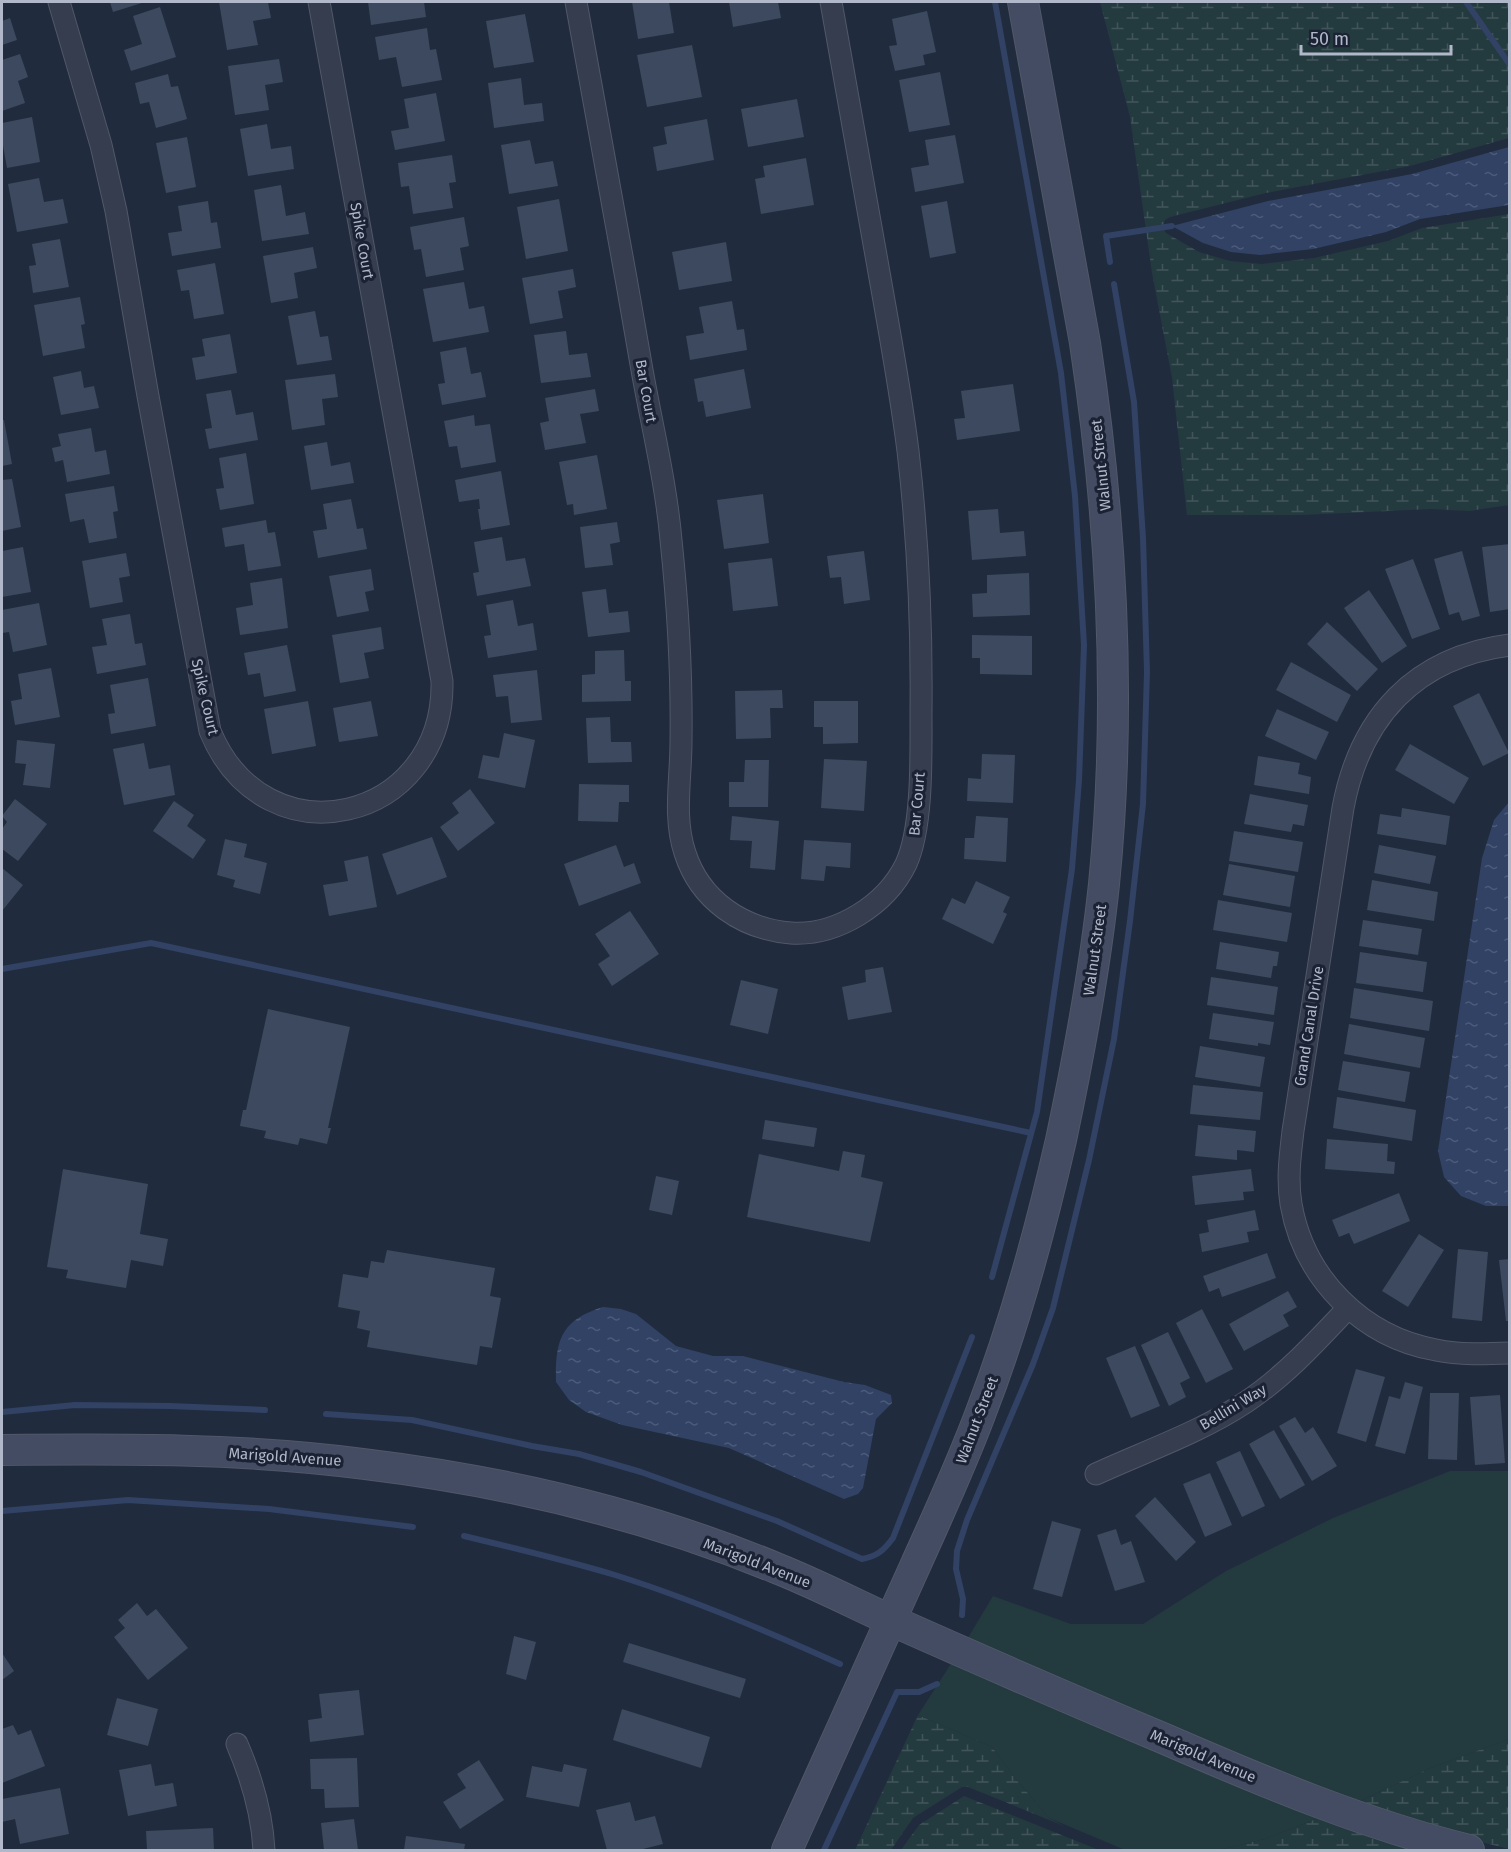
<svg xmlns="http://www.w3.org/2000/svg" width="1511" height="1852" viewBox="0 0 1511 1852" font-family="'Fira Sans',sans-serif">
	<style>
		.green { fill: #233a3f }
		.wetland { fill: url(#wetland-marsh) }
		.water { fill: url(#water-ripples) }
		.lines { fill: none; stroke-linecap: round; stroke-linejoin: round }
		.stream { stroke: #314265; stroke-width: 6 }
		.building { fill: #3c495e }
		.street-casing { stroke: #505869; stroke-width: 23 }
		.secondary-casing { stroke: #505869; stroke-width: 32 }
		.street { stroke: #353d4e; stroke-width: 21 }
		.secondary { stroke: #434c62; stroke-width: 30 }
		.labels { text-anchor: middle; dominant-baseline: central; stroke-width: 6; stroke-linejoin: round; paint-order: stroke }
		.street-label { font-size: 15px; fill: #b1b8ca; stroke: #1a2233 }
	</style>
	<defs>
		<pattern id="wetland-marsh" width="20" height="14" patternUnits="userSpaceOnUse" patternTransform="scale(1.5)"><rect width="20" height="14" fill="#233a3f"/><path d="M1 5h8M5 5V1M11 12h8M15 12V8" fill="none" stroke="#415459"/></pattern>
		<pattern id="water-ripples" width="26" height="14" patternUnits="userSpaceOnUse" patternTransform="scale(1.5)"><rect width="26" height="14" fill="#314265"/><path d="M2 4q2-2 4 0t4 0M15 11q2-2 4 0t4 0" fill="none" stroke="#4c5b7a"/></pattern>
	</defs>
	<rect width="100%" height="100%" fill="#212b3e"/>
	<path class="green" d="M1450,1471h59v268l-81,30 -74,35 -388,-163 27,-45 78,28h72l83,-53 107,-53z
		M954,1659l370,157 -59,23 -46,11h-94l-76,-32 -34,-40 -23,-31 -74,-32z"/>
	<path class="wetland" d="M1100,2h409v136l-99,28 -144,27 -96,24 -5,3 -2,8 3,5 33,19 31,9 32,3 52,-6 74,-17 34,-13 87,-14v291l-40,6 -38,-2 -128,6h-116l-15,-137 -20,-105 -22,-156z
		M918,1715l74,32 23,31 34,40 15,8 -96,-39h-6l-49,31 -22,32h-36z
		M1509,1739v110l-40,-10 -115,-35 74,-35z
		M964,1796l135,54h-198l18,-25z
		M1324,1816l105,34h-210l46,-11z"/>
	<path class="water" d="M1509,147v58l-89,14 -34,13 -73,17 -53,6 -29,-3 -28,-9 -31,-17 96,-25 144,-27z
		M1509,802v404h-23l-25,-10 -17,-19 -6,-26 44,-293 12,-38z
		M603,1307l18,2 15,5 40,32 37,10h30l101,26 21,3 26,10 1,8 -16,16 -13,69 -5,6 -14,5 -115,-51 -107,-23 -36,-13 -17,-12 -13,-18c-1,-42 5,-62 47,-75z"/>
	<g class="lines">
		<path class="stream" d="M1466,2l44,63
			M1110,262l-4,-26 66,-10
			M2,969l149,-26 880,190
			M992,1277l45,-165 35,-243 7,-89 5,-135 -9,-149 -14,-123 -66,-371
			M2,1412l73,-7 95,1 95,4
			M326,1414l86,6 120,26 47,8 62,18 136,49 85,38c16,-3 22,-9 31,-21l79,-201
			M2,1511l126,-11 141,9 144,18
			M464,1536c50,12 101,24 151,39 77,24 152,56 225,89
			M962,1615l1,-16 -7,-30 1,-18 10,-31 66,-156 20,-56 36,-148 25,-121 16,-118 13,-117 4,-132 -4,-134 -9,-136 -20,-118
			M824,1850l73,-158h22l18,-8"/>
	</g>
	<path class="building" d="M110,2h35l-32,10z
		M219,2h49l3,16 -18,3 5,24 -31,5z
		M368,2h56l2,15 -55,8z
		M632,2h37l5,31 -36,6z
		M729,2h49l3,16 -48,9z
		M160,7l16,50 -45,14 -7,-21 18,-6 -9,-28z
		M927,11l9,41 -13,3 2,10 -30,6 -6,-25 8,-1 -5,-26z
		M525,14l9,48 -40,6 -8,-47z
		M10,18l7,22 -15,5v-24z
		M427,28l3,22 6,-1 6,31 -40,7 -6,-30 -17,3 -4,-23z
		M692,45l10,52 -55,10 -10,-52z
		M20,54l8,23 -10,4 7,22 -23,8v-51z
		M279,59l4,23 -18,3 4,25 -34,5 -7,-49z
		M940,72l10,53 -41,7 -10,-52z
		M168,74l3,13 7,-1 9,33 -31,9 -7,-26 -9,2 -5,-21z
		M521,78l3,27 18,-2 2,18 -50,7 -6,-45z
		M436,93l9,48 -50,9 -4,-19 18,-3 -5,-29z
		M797,99l7,38 -56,10 -7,-38z
		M32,117l8,45 -33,6 -5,-28v-17z
		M707,119l7,41 -57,11 -4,-24 14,-3 -3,-17z
		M267,124l4,25 20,-3 3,23 -46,7 -8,-47z
		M955,135l9,48 -49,9 -4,-24 18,-3 -4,-25z
		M187,137l9,50 -30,6 -10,-50z
		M530,140l5,24 18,-3 5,25 -49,8 -8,-49z
		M452,155l4,27 -7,1 4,25 -40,6 -4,-28 -8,1 -3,-24z
		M806,158l8,47 -53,9 -6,-35 10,-2 -2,-11z
		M39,178l5,24 19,-3 5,24 -51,9 -9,-48z
		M281,185l5,31 19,-4 4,22 -47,7 -8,-51z
		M559,199l9,52 -42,8 -9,-52z
		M208,201l3,22 6,-1 4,26 -49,8 -4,-23 14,-2 -4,-25z
		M947,201l9,52 -26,5 -9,-52z
		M464,217l5,29 -9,2 4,22 -38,7 -5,-28 -7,1 -4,-23z
		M60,239l9,48 -36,6 -4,-27 7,-1 -4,-21z
		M726,242l6,39 -53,9 -7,-38z
		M313,247l4,21 -23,5 4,25 -27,5 -8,-47z
		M215,263l9,51 -30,5 -5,-29 -8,1 -4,-21z
		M573,269l3,18 -18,4 5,27 -33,6 -8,-46z
		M464,282l5,27 15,-3 5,26 -56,10 -10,-53z
		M80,297l5,27 -4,1 4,23 -42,8 -9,-51z
		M732,301l5,29 7,-1 3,21 -57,10 -4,-24 18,-3 -5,-26z
		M315,311l5,26 8,-1 4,24 -35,5 -9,-49z
		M566,331l3,24 18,-2 4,24 -50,6 -7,-48z
		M230,334l7,39 -41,7 -4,-22 13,-2 -3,-17z
		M466,347l5,27 10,-2 5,25 -44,8 -4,-21 7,-1 -5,-31z
		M744,369l7,39 -45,9 -3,-16 -5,1 -4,-23z
		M81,371l3,17 10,-2 5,22 -38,7 -8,-38z
		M335,374l3,23 -16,2 3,26 -33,5 -7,-50z
		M1013,384l7,47 -63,9 -3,-21 11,-1 -4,-27z
		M595,389l4,22 -19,3 6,29 -41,7 -5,-27 9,-2 -4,-23z
		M231,390l5,25 17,-3 5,28 -49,9 -4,-20 7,-1 -6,-34z
		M474,415l1,11 15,-2 6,38 -35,6 -4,-22 -8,1 -5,-26z
		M2,420h2l8,44 -10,2z
		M91,428l4,24 11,-2 4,24 -43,8 -4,-22 -8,2 -3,-14 9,-2 -3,-12z
		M327,442l4,24 19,-4 4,21 -43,7 -7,-44z
		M246,453l8,51 -34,6 -4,-21 8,-1 -5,-30z
		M597,455l10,54 -33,6 -1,-11 -6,1 -8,-43z
		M501,471l9,54 -29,5 -3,-21h2l-1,-10 -20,3 -4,-22z
		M12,479l9,48 -19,4v-51z
		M114,486l4,25 -5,1 4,26 -28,5 -5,-24 -14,3 -5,-28z
		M763,494l6,49 -45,6 -7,-49z
		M351,499l6,30 6,-1 4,21 -49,9 -5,-27 14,-2 -4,-25z
		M998,509l2,24 24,-2 2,25 -54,4 -4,-49z
		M266,520l2,13 7,-1 6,34 -33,5 -4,-27 -19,3 -3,-19z
		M617,522l3,20 -10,2 3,21 -28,3 -5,-41z
		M502,537l4,24 19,-3 6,28 -54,10 -4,-23 6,-1 -5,-30z
		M1510,544v65l-20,3 -8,-65z
		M23,547l8,45 -29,5v-46z
		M864,551l6,49 -26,4 -3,-27 -11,1 -3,-22z
		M1462,551l18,65 -18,5 -3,-9 -10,3 -15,-56z
		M126,553l4,23 -11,2 4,24 -33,6 -8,-47z
		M772,558l6,48 -45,5 -5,-48z
		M1413,559l27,70 -28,10 -27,-70z
		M371,569l3,21 -9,2 4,19 -32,6 -8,-41z
		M1029,573l1,42 -57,2 -1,-23 15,-1v-18z
		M282,578l6,50 -48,7 -4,-27 17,-3 -3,-22z
		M606,589l3,24 19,-2 2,21 -42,5 -6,-45z
		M1369,590l38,56 -25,17 -38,-55z
		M513,600l5,26 15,-3 4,27 -49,8 -4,-22 7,-1 -5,-30z
		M39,603l8,42 -34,7 -4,-20 -7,1v-23z
		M130,614l5,30 7,-1 4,22 -49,9 -5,-27 15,-2 -5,-26z
		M1327,622l51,47 -21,22 -50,-47z
		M381,627l3,22 -20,4 5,25 -29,5 -8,-48z
		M972,635l60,1v39l-52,-1v-16h-8z
		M287,645l9,46 -32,6 -4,-24 -12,2 -4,-22z
		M624,650l1,31h6v20l-49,1v-27l13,-1v-23z
		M1291,662l60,33 -14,27 -61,-32z
		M51,668l9,49 -45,8 -4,-24 11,-2 -4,-25z
		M537,670l5,50 -31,3 -3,-27 -12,1 -3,-22z
		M148,678l8,48 -45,8 -3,-20 7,-1 -5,-28z
		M782,690l1,18h-13l1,30 -35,1 -1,-48z
		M1479,693l30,60 -26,13 -30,-60z
		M308,701l8,45 -44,8 -8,-45z
		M371,701l7,35 -39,6 -6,-34z
		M814,701h44v42l-35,1v-17h-9z
		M1277,709l52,23 -13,28 -51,-24z
		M610,717l1,25h20l1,20 -44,1 -2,-45z
		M504,733l31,7 -10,48 -47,-10 5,-23 16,3z
		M17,740l38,4 -5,44 -27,-3 3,-21 -11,-1z
		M144,743l5,26 21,-4 5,30 -51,10 -11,-56z
		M1410,744l59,34 -15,26 -59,-34z
		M982,754l33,1 -2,48 -46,-2 1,-23 13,1z
		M1258,756l42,7 -2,11 13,3 -2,17 -55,-9z
		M824,759l43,2 -3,50 -43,-3z
		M745,760h24l-1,47h-39v-25h15z
		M579,784l50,1v17h-10l-1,20 -40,-1z
		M470,789l25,34 -37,28 -18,-24 19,-14 -7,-10z
		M1250,794l58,11 -4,21 -11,-2 -2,8 -47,-8z
		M15,799l32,25 -29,37 -16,-12v-20l5,-7 -5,-6z
		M174,801l20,14 -7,11 19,14 -13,19 -40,-28z
		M1402,808l48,8 -4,29 -69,-11 3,-20 21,3z
		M732,816l47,5 -4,49 -25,-2 2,-27 -22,-1z
		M976,816l32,2 -2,44 -42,-3 1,-21h9z
		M1234,831l69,11 -5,30 -69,-11z
		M432,837l15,40 -50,18 -15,-41z
		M225,839l22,5 -3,13 23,6 -7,31 -27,-7 2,-7 -18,-5z
		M804,840l47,3 -1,25 -24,-2 -2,15 -23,-2z
		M616,845l8,22 10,-4 7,20 -62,23 -15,-42z
		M1379,845l57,11 -6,28 -56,-11z
		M368,856l9,51 -48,9 -6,-31 25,-4 -4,-20z
		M1229,864l66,12 -5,31 -67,-12z
		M2,868l21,17 -21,26z
		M1372,880l66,12 -4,29 -67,-11z
		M976,881l34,16 -7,15 4,2 -14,30 -51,-25 10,-21 13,6z
		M1218,900l74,13 -5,29 -74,-12z
		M630,911l29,43 -47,32 -14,-22 12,-8 -15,-22z
		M1363,920l59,9 -4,26 -59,-9z
		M1220,942l59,10 -2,14h-4l-2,12 -55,-9z
		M1360,952l67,10 -4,30 -67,-9z
		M883,967l9,45 -44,8 -6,-33 24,-5 -1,-12z
		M1211,977l67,10 -4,28 -67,-10z
		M741,980l37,9 -10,45 -38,-9z
		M1354,988l79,13 -4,30 -79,-13z
		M268,1009l82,18 -22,101h3l-4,16 -27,-6 -2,7 -34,-7 2,-7 -26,-5 3,-16h3z
		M1213,1013l61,9 -4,23 -12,-2v3l-49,-7z
		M1349,1024l76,14 -5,30 -76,-14z
		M1200,1046l65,11 -5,30 -65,-10z
		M1343,1061l67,11 -5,30 -67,-12z
		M1193,1085l70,7 -3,28 -70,-6z
		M1337,1097l79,13 -4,31 -79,-13z
		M765,1120l52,8 -3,19 -52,-8z
		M1198,1125l58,6 -2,21 -17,-2v10l-42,-4z
		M1327,1139l61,5 -1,17 8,1 -1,12 -69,-5z
		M843,1151l22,4 -4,22 22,5 -13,60 -123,-25 12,-63 80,17z
		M63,1169l85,15 -8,50 28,5 -5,27 -32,-6 -5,28 -60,-10 2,-8 -21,-3z
		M1251,1169l3,22 -11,1 1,8 -49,5 -3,-29z
		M656,1176l23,5 -7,34 -23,-5z
		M1399,1193l11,28 -56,23 -5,-11 -10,4 -7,-17z
		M1255,1210l4,20 -12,2 2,10 -47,10 -3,-18 10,-2 -2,-12z
		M1419,1234l25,16 -36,57 -26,-16z
		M1458,1249l30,3 -6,69 -30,-3z
		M387,1250l108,18 -5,28 11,2 -9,50 -12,-2 -3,19 -110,-18 3,-16 -13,-3 3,-17 -22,-4 5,-33 25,4 3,-17 13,2z
		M1267,1253l9,25 -54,19 -3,-9 -10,4 -6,-16z
		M1510,1259v62h-4l-7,-61z
		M1288,1291l9,16 -14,8 6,11 -45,25 -15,-27z
		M1202,1309l31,60 -27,14 -30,-60z
		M1168,1332l22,46 -10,5 6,14 -17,9 -28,-61z
		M1135,1346l25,60 -29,12 -25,-60z
		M1356,1369l29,8 -19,65 -29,-9z
		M1405,1382l18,5 -18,67 -30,-8 14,-50 11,3z
		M1430,1393h29l-2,67 -29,-1z
		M1500,1395l5,68 -30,2 -5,-68z
		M1295,1417l10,16 8,-6 24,39 -25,15 -33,-55z
		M1274,1430l31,55 -25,14 -31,-55z
		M1240,1451l25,55 -23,11 -26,-55z
		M1210,1473l22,52 -27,12 -22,-53z
		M1155,1497l41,45 -20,19 -41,-45z
		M1052,1521l29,8 -19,68 -29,-8z
		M1116,1529l5,16 10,-4 14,41 -30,9 -18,-56z
		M137,1603l10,13 9,-7 32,39 -40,32 -34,-43 11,-9 -7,-8z
		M514,1636l22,6 -10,38 -20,-6z
		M629,1643l117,36 -6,19 -117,-36z
		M2,1653l12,18 -12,9z
		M359,1690l5,45 -54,7 -2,-22 14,-2 -3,-24z
		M117,1698l41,11 -10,37 -41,-11z
		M622,1709l88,28 -9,31 -88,-28z
		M13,1725l5,10 13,-5 14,36 -43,17v-54z
		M357,1758l2,49 -34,1 -1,-19h-13l-1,-30z
		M479,1760l25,40 -44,29 -17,-27 23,-14 -9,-14z
		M151,1764l4,22 18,-3 4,23 -49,10 -9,-46z
		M564,1764l23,5 -8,38 -53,-10 6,-31 30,6z
		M60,1788l9,46 -49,10 -5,-25 -13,3v-23z
		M630,1802l5,19 20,-5 8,28 -24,6h-32l-11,-40z
		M354,1819l4,31h-34l-3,-27z
		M213,1828l1,22h-67l-1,-19z
		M406,1836l59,8 -1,6h-60z"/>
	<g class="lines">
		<g class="street-casing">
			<path id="street" d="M59,2l42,143 15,66 32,185 62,335c55,134 235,91 232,-50l-123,-679
				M576,2c22,122 45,245 66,368 10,56 24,113 29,170 7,67 11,135 10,202 0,37 -8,75 4,111 15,47 57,76 106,80 46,3 95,-28 115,-69 17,-37 15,-109 15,-151 1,-87 -3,-175 -13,-262 -8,-64 -20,-127 -31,-190 -16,-87 -31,-173 -46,-259
				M1510,645c-95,12 -150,72 -167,163l-50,323c-3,25 -6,49 -2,73 13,75 72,133 145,146 24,5 49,4 74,3
				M1096,1474c50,-23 105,-42 150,-72 39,-26 70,-60 102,-94
				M237,1744c15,35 25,68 27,106"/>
		</g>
		<g class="secondary-casing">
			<path id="secondary" d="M2,1450c120,-1 242,-2 362,14 140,17 281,50 412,104 38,15 75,34 112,51 92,41 184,81 277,120 99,43 199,85 304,111
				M787,1850c43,-95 86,-191 129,-286 23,-51 46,-101 65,-152 34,-88 59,-180 80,-272 18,-85 34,-170 43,-256 18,-180 8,-362 -19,-541l-62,-341"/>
		</g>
		<use href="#street" class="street"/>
		<use href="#secondary" class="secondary"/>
	</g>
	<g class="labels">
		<g class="street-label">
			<text transform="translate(362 241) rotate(80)">Spike Court</text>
			<text transform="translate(646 391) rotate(80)">Bar Court</text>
			<text transform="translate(1101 465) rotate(-96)">Walnut Street</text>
			<text transform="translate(205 697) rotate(77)">Spike Court</text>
			<text transform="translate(917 804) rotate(-85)">Bar Court</text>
			<text transform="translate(1095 950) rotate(-82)">Walnut Street</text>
			<text transform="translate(1309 1026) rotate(-81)">Grand Canal Drive</text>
			<text transform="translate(1233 1407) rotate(-31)">Bellini Way</text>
			<text transform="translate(977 1420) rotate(-69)">Walnut Street</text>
			<text transform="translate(285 1457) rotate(4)">Marigold Avenue</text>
			<text transform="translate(757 1563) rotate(21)">Marigold Avenue</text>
			<text transform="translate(1203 1756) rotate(23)">Marigold Avenue</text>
		</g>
	</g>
	<rect width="1511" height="1852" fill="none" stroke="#b1b8ca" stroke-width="6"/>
	<path d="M1301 45v9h150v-9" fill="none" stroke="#b1b8ca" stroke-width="3"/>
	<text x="1310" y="45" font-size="18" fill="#b1b8ca" stroke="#1a2233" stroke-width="4.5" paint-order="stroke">50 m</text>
</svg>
